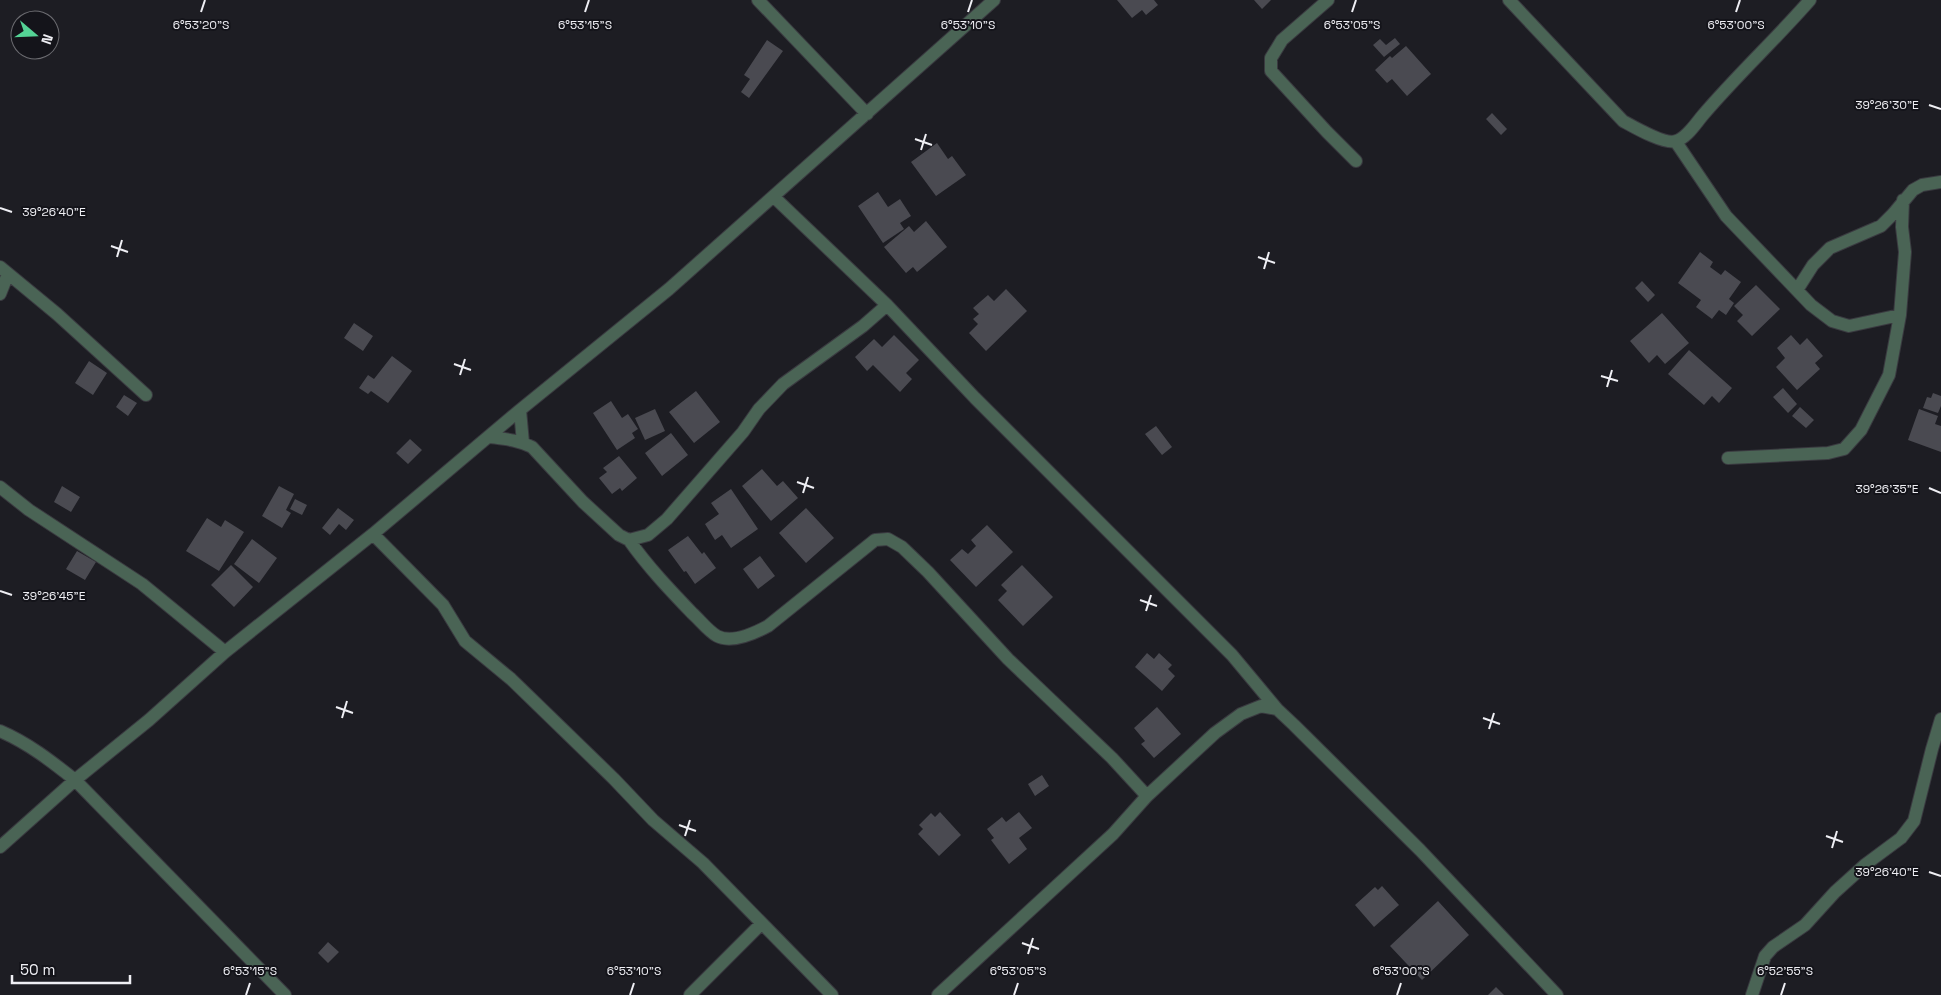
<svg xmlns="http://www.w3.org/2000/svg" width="1941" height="995" viewBox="0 0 1941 995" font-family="'Space Grotesk',sans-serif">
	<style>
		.building { fill: #4a4a51 }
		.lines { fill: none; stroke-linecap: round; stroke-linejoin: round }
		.street-casing { stroke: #3a3a40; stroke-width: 14 }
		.street { stroke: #4a6455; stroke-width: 12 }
		.ticks { fill: none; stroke: #efeff4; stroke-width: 2 }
		.ticks-label { font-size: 12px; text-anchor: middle; fill: #efeff4; stroke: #14141a; stroke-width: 4; stroke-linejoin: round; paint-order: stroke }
	</style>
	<rect width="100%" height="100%" fill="#1d1d23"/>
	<path class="building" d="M1117,0h37l4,5 -12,10 -4,-5 -10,8z
		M1254,0h17l-9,9z
		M1395,38l5,6 -16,13 -11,-12 7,-6 6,6z
		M767,40l16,11 -34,47 -8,-6 9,-13 -6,-4z
		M1406,46l25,28 -24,22 -15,-17 -5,4 -12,-13 15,-14 2,2z
		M1492,113l15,16 -6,6 -15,-16z
		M937,143l11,16 4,-3 14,19 -30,21 -25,-34z
		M878,192l10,15 12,-8 11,17 -11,7 4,6 -21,14 -25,-37z
		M926,221l21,26 -30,25 -4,-5 -7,6 -22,-26 25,-21 5,6z
		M1700,252l13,10 -3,5 11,8 4,-5 16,12 -12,17 5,4 -8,12 -7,-5 -7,9 -16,-12 5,-7 -23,-17z
		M1642,281l13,14 -7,7 -13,-14z
		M1756,285l24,24 -28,27 -15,-15 6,-6 -9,-9z
		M1006,289l21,22 -41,40 -17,-18 9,-9 -5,-5 6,-5 -6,-6 15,-13 6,6z
		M1662,313l27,30 -24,21 -8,-9 -8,8 -19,-22z
		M354,323l19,13 -10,15 -19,-13z
		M894,335l25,25 -13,13 6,6 -12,13 -27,-27 -6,6 -12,-14 19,-18 8,8z
		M1791,335l9,10 7,-7 16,18 -8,7 5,6 -23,21 -21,-23 9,-9 -8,-10z
		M1689,350l43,38 -13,15 -7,-7 -8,9 -36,-31z
		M392,356l20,15 -24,32 -17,-12 -3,3 -9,-6 9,-13 6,4z
		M89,361l18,12 -14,22 -18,-12z
		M1783,388l14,16 -9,9 -15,-16z
		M696,391l24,31 -26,21 -25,-31z
		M1933,393l8,3v10l-3,7 -15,-5 4,-11 4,1z
		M124,395l13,8 -9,13 -12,-9z
		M611,401l11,17 6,-4 10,15 -6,4 3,5 -18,12 -24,-37z
		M1800,407l14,13 -8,8 -14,-12z
		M655,409l10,22 -20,9 -10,-22z
		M1919,409l19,7 -3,8 6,2v26l-33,-12z
		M1156,426l16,21 -10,8 -17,-21z
		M671,433l17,22 -26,21 -17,-23z
		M410,439l12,11 -14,14 -12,-11z
		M619,456l18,22 -15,13 -2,-3 -8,6 -13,-16 8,-6 -4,-4z
		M762,469l15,17 6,-5 15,17 -27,23 -29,-35z
		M62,486l18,11 -9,15 -17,-10z
		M279,486l15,8 -8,16 5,3 -9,15 -20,-12z
		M731,489l27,40 -27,19 -9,-13 -7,5 -10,-16 14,-10 -8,-11z
		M295,499l12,6 -5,10 -12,-6z
		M338,508l16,12 -8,10 -7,-6 -9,11 -8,-7z
		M806,508l28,30 -28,25 -27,-30z
		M207,518l14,9 4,-7 19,12 -25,39 -33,-20z
		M987,525l26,27 -37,35 -26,-27 12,-11 6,5 8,-8 -5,-6z
		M688,536l14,18 2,-2 12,16 -21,16 -9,-13 -2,1 -16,-22z
		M252,539l25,19 -18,25 -25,-19z
		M77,551l19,11 -11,18 -19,-11z
		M760,556l15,20 -17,13 -15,-20z
		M231,565l22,22 -19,20 -23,-22z
		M1022,565l31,32 -30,29 -25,-26 9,-9 -6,-6z
		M1147,653l7,6 5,-6 13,12 -4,4 7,7 -13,15 -27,-24z
		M1157,707l24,27 -27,24 -13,-14 4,-3 -11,-13z
		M1042,775l7,11 -14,10 -7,-12z
		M940,812l21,23 -22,21 -21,-22 5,-5 -4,-4 12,-12 4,4z
		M1019,812l13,16 -13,10 8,11 -18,15 -18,-24 3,-2 -7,-9 15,-12 4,5z
		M1382,886l17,19 -25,22 -19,-22 20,-18 3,3z
		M1438,901l31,34 -47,45 -32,-34z
		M328,942l11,10 -11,11 -10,-10z
		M1496,987l8,8h-16z"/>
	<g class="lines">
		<g class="street-casing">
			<path id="street" d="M758,0l109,114
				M1328,0l-46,40 -11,18v13l56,61 29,29
				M1509,0l114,121c11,6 42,24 53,20 11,-3 20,-18 27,-26 34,-40 73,-76 107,-115
				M1676,142l50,74 85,89 21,16 17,5 51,-11
				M774,197l113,108 88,93 257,257 45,54
				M0,267l57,47 89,81
				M1797,290l16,-25 17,-17 51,-22 12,-12 20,-24 9,-5 19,-3
				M0,294l8,-20
				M520,410l3,33
				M490,437c15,2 28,3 42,10l51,55 36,33 10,5 19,-5 19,-16 76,-87 16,-23 24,-25 80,-58 24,-21
				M1728,458l100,-5 16,-4 17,-19 28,-55 11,-60 5,-63 -3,-25 1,-27
				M0,487l29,23 113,74 83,68
				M373,534l70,71 22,36 46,38 103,100 39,41 50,43 129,132
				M629,540c19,27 41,50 63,73 8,7 16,18 25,23 15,8 38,-3 51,-10l107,-86 13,-1 14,8 26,25 80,87 104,99 35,38
				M0,731c28,12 51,30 75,49l210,215
				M0,847l75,-67 74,-60 76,-68 148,-118 147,-124 149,-121 325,-289
				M690,995l71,-71
				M938,995l175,-161 34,-38 68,-63 26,-19 20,-8 16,3 17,16 126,125 137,145
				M1752,995l13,-39 8,-9 32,-22 30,-33 31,-28 35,-26 13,-17 18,-72 9,-30"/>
		</g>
		<use href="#street" class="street"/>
	</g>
	<path class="ticks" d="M201,12l4,-12M585,12l4,-12M968,12l4,-12M1352,12l4,-12M1736,12l4,-12M1929,105l12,4M915,139l17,6M921,150l5,-16M0,208l12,4M111,246l17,6M117,257l5,-17M1258,257l17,6M1264,269l5,-17M454,364l17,6M460,375l5,-16M1601,376l17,5M1607,387l5,-17M797,482l17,6M1929,488l12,5M803,493l5,-16M0,591l12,4M1140,600l17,6M1146,611l5,-16M336,707l17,6M342,718l5,-17M1483,718l17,6M1489,729l5,-16M679,825l17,6M685,836l5,-16M1826,836l17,6M1832,848l5,-17M1929,872l12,4M1022,943l17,6M1028,954l5,-16M246,995l4,-12M630,995l4,-12M1014,995l4,-12M1397,995l4,-12M1781,995l4,-12"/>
	<g class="ticks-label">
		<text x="585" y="29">6°53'15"S</text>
		<text x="968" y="29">6°53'10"S</text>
		<text x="1352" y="29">6°53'05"S</text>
		<text x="1736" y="29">6°53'00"S</text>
		<text x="201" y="29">6°53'20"S</text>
		<text x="1887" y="109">39°26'30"E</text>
		<text x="54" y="216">39°26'40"E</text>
		<text x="1887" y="493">39°26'35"E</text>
		<text x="54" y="600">39°26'45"E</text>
		<text x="1887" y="876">39°26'40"E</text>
		<text x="250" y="975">6°53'15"S</text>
		<text x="634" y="975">6°53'10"S</text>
		<text x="1018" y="975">6°53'05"S</text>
		<text x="1401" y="975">6°53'00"S</text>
		<text x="1785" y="975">6°52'55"S</text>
	</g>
	<g transform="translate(35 35) rotate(109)"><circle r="24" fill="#14141a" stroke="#6c6c71"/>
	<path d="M0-4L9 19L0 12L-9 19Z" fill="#54d395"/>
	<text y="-8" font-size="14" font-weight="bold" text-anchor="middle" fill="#efeff4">N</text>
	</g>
	<path d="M12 975v8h118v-8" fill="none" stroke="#efeff4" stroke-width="2.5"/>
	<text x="20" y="975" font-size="15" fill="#efeff4" stroke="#14141a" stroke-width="4" paint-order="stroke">50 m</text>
</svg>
